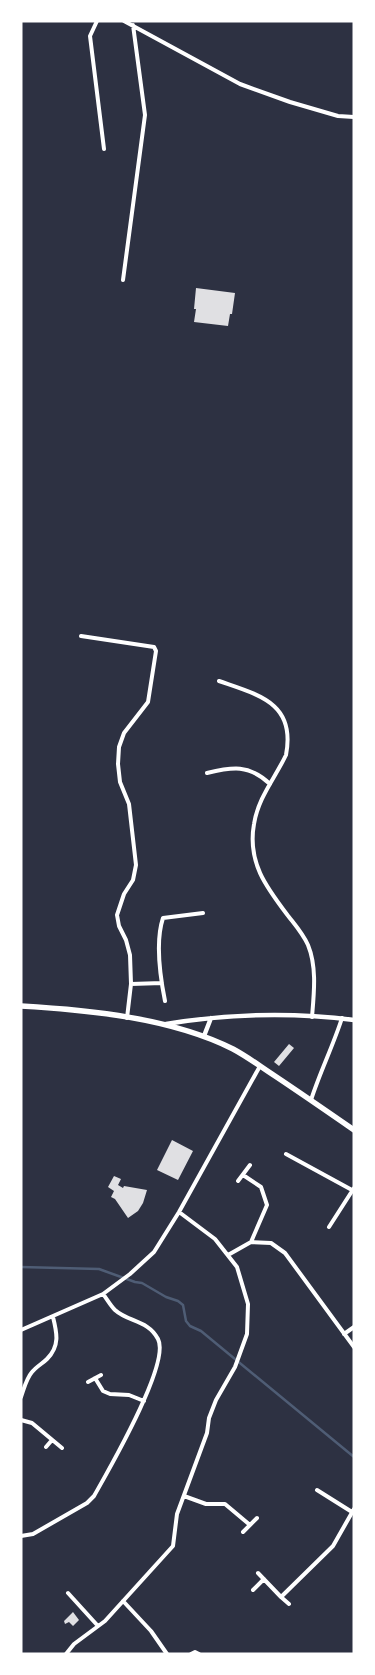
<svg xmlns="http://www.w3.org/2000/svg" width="375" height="1675" viewBox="0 0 375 1675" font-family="Figtree,sans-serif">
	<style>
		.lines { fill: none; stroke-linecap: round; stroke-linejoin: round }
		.stream { stroke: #4f5d75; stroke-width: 2.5 }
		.building { fill: #e0e0e3 }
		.minor { stroke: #fff; stroke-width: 4 }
		.tertiary { stroke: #fff; stroke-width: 4.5 }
		.primary { stroke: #fff; stroke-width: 5.5 }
	</style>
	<rect width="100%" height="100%" fill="#2d3142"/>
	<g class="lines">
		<path class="stream" d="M21,1267l78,2 36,13 7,1 24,14 12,4 5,4 3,16 4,5 11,5 153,126"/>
	</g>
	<path class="building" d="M196,288l39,5 -3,21h-2l-2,12 -34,-4 2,-13h-2z
		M289,1044l5,4 -15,18 -5,-4z
		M172,1140l21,11 -15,29 -21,-10z
		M114,1176l7,3 -3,6 5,3 1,-2 23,4 -4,13 -5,8 -10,7 -13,-19 -4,-2 3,-6 -6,-4z
		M73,1612l6,8 -6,6 -4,-4 -4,2 -1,-3z"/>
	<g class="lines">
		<path class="minor" d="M97,21l-7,15 14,113
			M124,21l116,63 50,18 48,14 16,1
			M123,280l22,-165 -12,-90
			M81,636l73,11 2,4 -8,51 -24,31 -5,14 -1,17 2,18 9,22 7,61 -3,15 -9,14 -7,21 2,11 7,14 4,15 1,29 -4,34
			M219,681c40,14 77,22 67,74 -11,23 -28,43 -32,69 -7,39 13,64 35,93 7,9 14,17 19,28 9,22 6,48 4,72
			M207,773c25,-6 42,-9 63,11
			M131,984l31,-1
			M165,1001c-5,-25 -10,-59 -2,-83l40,-5
			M311,1100c9,-28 22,-54 31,-82
			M286,1154l66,36
			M243,1175l18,12 6,18 -16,37
			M238,1181l12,-16
			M329,1227l25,-39
			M228,1255l23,-13 20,1 14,10 69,94
			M21,1330l82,-36 27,-20 24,-22 25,-40 81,-146
			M344,1334l10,-7
			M95,1378l8,13 7,3 19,1 15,6
			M88,1382l13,-7
			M21,1397c3,-8 5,-18 11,-25 4,-5 11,-9 15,-13 13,-13 10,-26 6,-42
			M21,1420l11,3 30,25
			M46,1447l6,-7
			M317,1490l35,22
			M184,1496l22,8h19l25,21
			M243,1532l14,-14
			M21,1536l12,-2 54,-31 7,-7c14,-25 77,-133 64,-157 -10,-19 -30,-17 -43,-29 -5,-5 -8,-11 -12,-16
			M258,1573l23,24 52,-51 21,-37
			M253,1590l11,-11
			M68,1593l30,33
			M281,1597l8,7
			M123,1601l28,30 16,23
			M66,1654l8,-10 31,-23 68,-75 4,-32 30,-81 2,-15 7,-18 19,-33 12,-33 1,-30 -11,-37 -22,-28 -36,-27
			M191,1654l4,-2 4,2"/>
		<path class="tertiary" d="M166,1024c61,-10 125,-12 188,-4
			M204,1036l7,-18"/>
		<path class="primary" d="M21,1006c69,4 150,12 212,43 15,8 28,18 42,27 27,18 53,36 79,54"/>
	</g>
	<rect width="375" height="1675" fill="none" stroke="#ffffff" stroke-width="45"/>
</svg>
